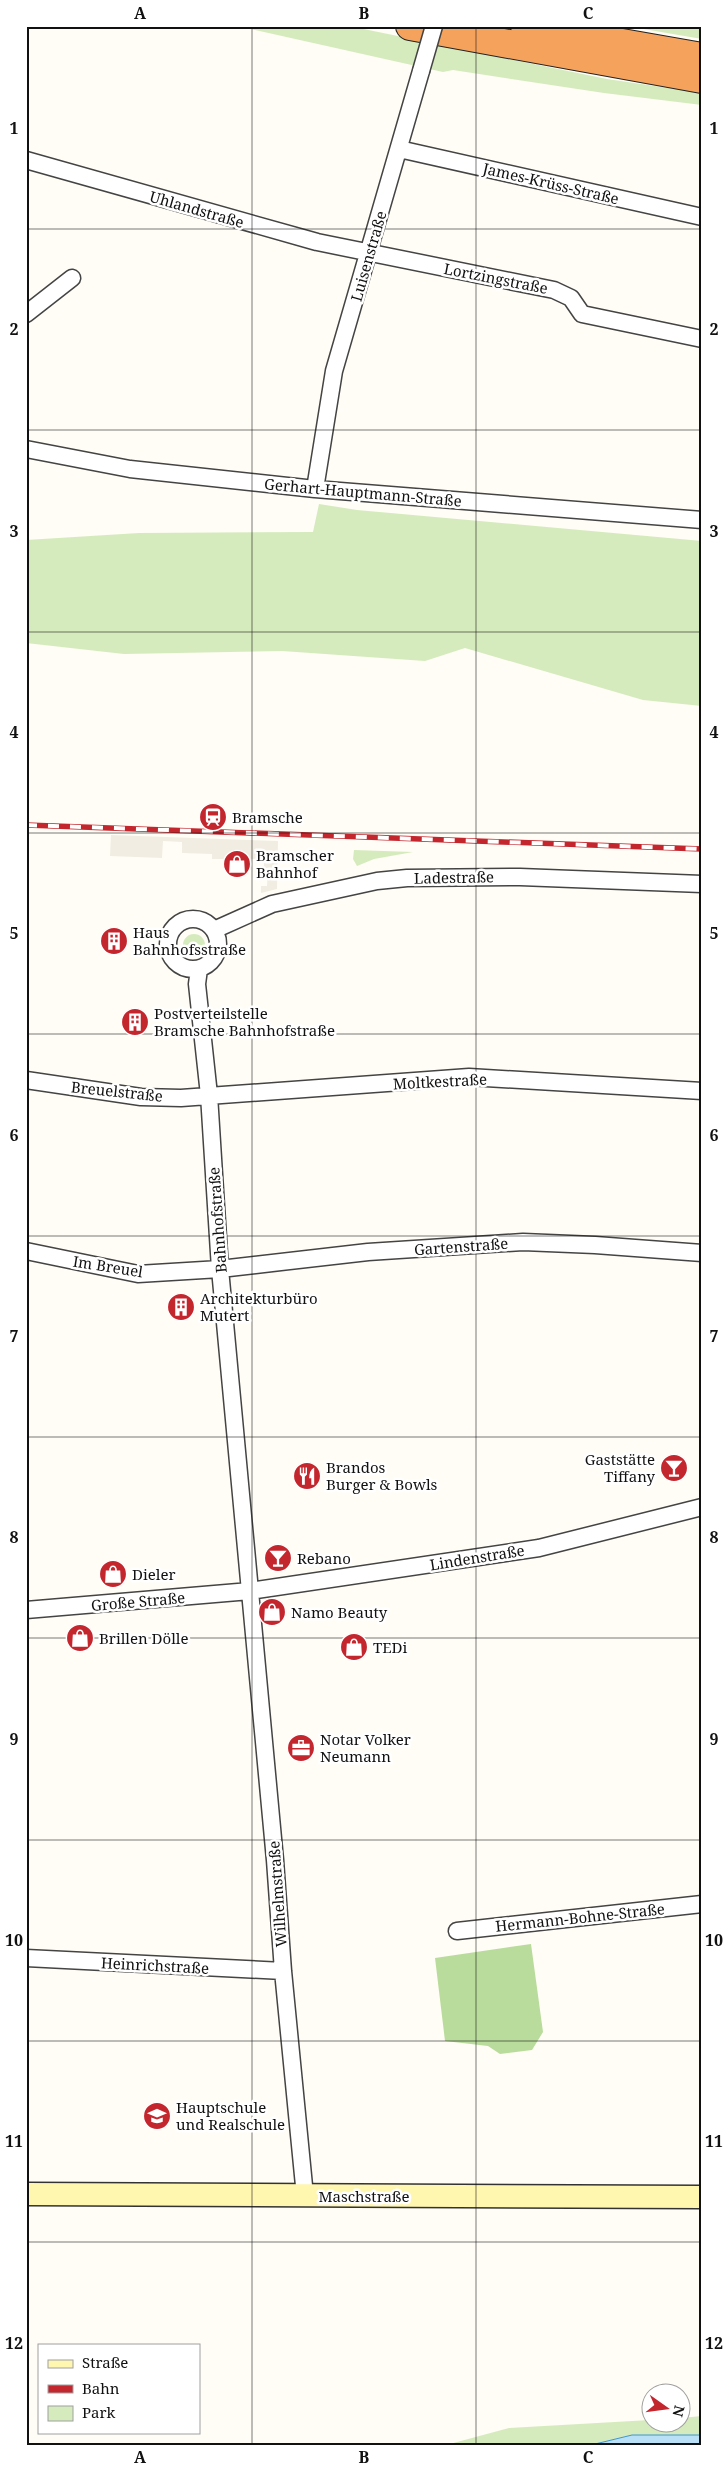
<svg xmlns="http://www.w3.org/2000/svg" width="728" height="2471" viewBox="0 0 728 2471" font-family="'Noto Serif',serif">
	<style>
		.green { fill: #d5ebbd }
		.forest { fill: #b9dc9c }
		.plaza { fill: #f1ede2 }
		.water { fill: #b9e0f7; stroke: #3f96cf }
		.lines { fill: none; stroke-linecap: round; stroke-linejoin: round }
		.street-casing { stroke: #444; stroke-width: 19 }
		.secondary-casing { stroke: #333; stroke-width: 25 }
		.highway-casing { stroke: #222; stroke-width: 30 }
		.street { stroke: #fff; stroke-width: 16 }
		.secondary { stroke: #fff6b0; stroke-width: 22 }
		.highway { stroke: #f5a25d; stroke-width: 28 }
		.rail-casing { stroke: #c4262e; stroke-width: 5.5 }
		.rail { stroke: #fff; stroke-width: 4; stroke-dasharray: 11; stroke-linecap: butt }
		.street-bridge-casing { stroke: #444; stroke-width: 19; stroke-linecap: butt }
		.street-bridge { stroke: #fff; stroke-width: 16 }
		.grid { fill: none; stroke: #111; stroke-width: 1; stroke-opacity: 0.55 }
		.labels { text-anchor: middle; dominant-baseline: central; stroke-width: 5; stroke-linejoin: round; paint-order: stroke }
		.street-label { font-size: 15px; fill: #111; stroke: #fff }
		.poi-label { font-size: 15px; fill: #111; stroke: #fff; text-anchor: start }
		.neatline { fill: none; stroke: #111; stroke-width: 2 }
		.grid-label { font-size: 16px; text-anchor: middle; font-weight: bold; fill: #111 }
	</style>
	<rect width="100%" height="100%" fill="#fffdf5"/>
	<path class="green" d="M237,26h112l258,53 95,14v12l-98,-12 -151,-23 -10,2z
		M626,26h76v13z
		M319,504l38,6 345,31v165l-59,-6 -178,-52 -40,13 -143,-10 -158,3 -98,-11v-103l113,-7 174,-1z
		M354,850l59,2 -39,7 -17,7 -4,-7z
		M183 945a11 11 0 1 1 22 0a11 11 0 1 1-22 0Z
		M702,2416v19h-70l-41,10h-145l63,-17 141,-8v4h30l1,-6z"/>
	<path class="forest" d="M531,1944l12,88 -11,18 -32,4 -12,-8 -43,-5 -10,-83z"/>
	<path class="plaza" d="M111,835l167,6 -1,48 -16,4v-7h6l1,-18h-4v-9h-52v-5l-30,-1v-11l-19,-1 -1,17 -52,-2z"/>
	<path class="water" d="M632,2435h70v10h-111z"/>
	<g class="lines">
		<g class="street-casing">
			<path id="street" d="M399,149l303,68
				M26,160l291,82 237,48 17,8 11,16 120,25
				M26,314l46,-36
				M26,449l104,20 185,20 387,31
				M315,489l19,-118 87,-300
				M168 944a25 25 0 1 1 50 0a25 25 0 1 1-50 0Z
				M214,930l58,-26 105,-23 30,-3 113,-1 182,7
				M199,969l-2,15 12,111 11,174 55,591 8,111 22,225
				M26,1080l115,17 40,1 288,-21 233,14
				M26,1251l112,23 82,-5 148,-17 155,-10 72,3 107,8
				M26,1610l224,-19 289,-43 163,-41
				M457,1931l245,-27
				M26,1958l257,13"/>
		</g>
		<g class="secondary-casing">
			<path id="secondary" d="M26,2194l676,3"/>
		</g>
		<g class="highway-casing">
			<path id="highway" d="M410,26l292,53
				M525,26l177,31"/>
		</g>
		<use href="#street" class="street"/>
		<use href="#secondary" class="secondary"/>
		<use href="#highway" class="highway"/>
		<g class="rail-casing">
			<path id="rail" d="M26,825l676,24"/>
		</g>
		<use href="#rail" class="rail"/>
		<g class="street-bridge-casing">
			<path id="street-bridge" d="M421,71l13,-45"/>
		</g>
		<use href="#street-bridge" class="street-bridge"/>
	</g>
	<path class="grid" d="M252,26v2419M476,26v2419M26,229h676M26,430h676M26,632h676M26,833h676M26,1034h676M26,1236h676M26,1437h676M26,1638h676M26,1840h676M26,2041h676M26,2242h676"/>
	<defs>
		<g id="station-disc" transform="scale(1.4375)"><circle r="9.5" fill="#c4262e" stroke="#fff"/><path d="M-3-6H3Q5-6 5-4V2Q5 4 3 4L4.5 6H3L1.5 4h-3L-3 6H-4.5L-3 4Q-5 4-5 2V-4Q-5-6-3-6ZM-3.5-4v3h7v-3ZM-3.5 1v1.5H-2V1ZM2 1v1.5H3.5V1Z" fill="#fff"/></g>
		<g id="shop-disc" transform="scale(1.4375)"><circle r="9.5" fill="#c4262e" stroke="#fff"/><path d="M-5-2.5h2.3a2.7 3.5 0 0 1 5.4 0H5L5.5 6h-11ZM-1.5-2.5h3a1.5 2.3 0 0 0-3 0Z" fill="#fff"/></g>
		<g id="building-disc" transform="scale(1.4375)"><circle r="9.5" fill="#c4262e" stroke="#fff"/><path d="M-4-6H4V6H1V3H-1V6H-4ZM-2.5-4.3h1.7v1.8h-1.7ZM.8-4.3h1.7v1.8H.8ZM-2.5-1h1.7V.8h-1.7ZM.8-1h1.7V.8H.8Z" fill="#fff"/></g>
		<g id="bar-disc" transform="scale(1.4375)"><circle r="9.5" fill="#c4262e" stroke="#fff"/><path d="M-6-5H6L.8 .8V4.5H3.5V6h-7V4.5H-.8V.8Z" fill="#fff"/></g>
		<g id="restaurant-disc" transform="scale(1.4375)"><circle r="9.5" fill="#c4262e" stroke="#fff"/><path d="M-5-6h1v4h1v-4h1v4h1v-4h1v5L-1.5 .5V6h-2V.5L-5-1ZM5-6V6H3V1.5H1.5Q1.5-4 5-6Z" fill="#fff"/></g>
		<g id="office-disc" transform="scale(1.4375)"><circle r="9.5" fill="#c4262e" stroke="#fff"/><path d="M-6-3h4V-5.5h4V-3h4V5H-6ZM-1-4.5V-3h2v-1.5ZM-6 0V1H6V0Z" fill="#fff"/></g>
		<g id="school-disc" transform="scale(1.4375)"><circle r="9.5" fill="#c4262e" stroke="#fff"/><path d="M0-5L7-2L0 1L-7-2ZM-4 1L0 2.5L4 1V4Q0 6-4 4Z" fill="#fff"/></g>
	</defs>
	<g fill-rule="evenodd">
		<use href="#station-disc" x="213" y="817"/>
		<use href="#shop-disc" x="237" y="864"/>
		<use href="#building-disc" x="114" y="941"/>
		<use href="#building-disc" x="135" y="1022"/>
		<use href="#building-disc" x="181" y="1307"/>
		<use href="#bar-disc" x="674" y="1468"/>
		<use href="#restaurant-disc" x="307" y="1476"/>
		<use href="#bar-disc" x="278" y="1558"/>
		<use href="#shop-disc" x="113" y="1574"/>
		<use href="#shop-disc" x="272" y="1612"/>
		<use href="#shop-disc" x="80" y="1638"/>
		<use href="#shop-disc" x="354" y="1647"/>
		<use href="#office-disc" x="301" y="1748"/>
		<use href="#school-disc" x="157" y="2116"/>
	</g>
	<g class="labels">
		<g class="street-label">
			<text transform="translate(551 183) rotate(13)">James-Krüss-Straße</text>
			<text transform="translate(197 209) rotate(16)">Uhlandstraße</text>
			<text transform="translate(368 256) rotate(-74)">Luisenstraße</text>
			<text transform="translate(496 278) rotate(11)">Lortzingstraße</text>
			<text transform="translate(363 492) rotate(5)">Gerhart-Hauptmann-Straße</text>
			<text transform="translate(454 877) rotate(-1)">Ladestraße</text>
			<text transform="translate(440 1081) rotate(-3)">Moltkestraße</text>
			<text transform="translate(117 1091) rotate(6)">Breuelstraße</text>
			<text transform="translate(217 1220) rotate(-94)">Bahnhofstraße</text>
			<text transform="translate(461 1246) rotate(-4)">Gartenstraße</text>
			<text transform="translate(108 1266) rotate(9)">Im Breuel</text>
			<text transform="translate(477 1557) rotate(-9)">Lindenstraße</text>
			<text transform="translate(138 1601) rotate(-5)">Große Straße</text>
			<text transform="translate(277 1894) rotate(-94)">Wilhelmstraße</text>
			<text transform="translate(580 1917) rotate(-6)">Hermann-Bohne-Straße</text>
			<text transform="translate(155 1965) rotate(3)">Heinrichstraße</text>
			<text x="364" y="2196">Maschstraße</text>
		</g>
		<g class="poi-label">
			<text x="232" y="817">Bramsche</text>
			<text x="256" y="855">Bramscher<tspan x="256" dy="17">Bahnhof</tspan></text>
			<text x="133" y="932">Haus<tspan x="133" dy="17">Bahnhofsstraße</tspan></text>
			<text x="154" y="1013">Postverteilstelle<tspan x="154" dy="17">Bramsche Bahnhofstraße</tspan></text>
			<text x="200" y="1298">Architekturbüro<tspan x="200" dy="17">Mutert</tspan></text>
			<text x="655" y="1459" text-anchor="end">Gaststätte<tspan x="655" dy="17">Tiffany</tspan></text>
			<text x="326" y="1467">Brandos<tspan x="326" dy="17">Burger &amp; Bowls</tspan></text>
			<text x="297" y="1558">Rebano</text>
			<text x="132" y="1574">Dieler</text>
			<text x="291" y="1612">Namo Beauty</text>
			<text x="99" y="1638">Brillen Dölle</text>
			<text x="373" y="1647">TEDi</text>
			<text x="320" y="1739">Notar Volker<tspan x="320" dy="17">Neumann</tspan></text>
			<text x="176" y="2107">Hauptschule<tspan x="176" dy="17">und Realschule</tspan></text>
		</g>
	</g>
	<rect width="728" height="2471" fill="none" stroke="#ffffff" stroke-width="55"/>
	<rect x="38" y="2344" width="162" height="90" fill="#ffffff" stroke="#a0a0a0"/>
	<rect x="48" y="2360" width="25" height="8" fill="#fff6b0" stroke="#a0a0a0"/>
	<text x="82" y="2368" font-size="15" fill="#111111">Straße</text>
	<rect x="48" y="2385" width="25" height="8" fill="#c4262e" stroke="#a0a0a0"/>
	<text x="82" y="2394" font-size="15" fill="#111111">Bahn</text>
	<rect x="48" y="2406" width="25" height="15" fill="#d5ebbd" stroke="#a0a0a0"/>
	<text x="82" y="2418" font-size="15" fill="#111111">Park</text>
	<g transform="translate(666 2408) rotate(104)"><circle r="24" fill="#ffffff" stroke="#a0a0a0"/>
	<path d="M0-4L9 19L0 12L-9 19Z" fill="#c4262e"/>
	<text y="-8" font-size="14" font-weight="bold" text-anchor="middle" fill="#111111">N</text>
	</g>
	<rect x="28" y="28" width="672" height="2416" class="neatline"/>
	<g class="grid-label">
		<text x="140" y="19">A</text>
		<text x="364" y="19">B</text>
		<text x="588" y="19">C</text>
		<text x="14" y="134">1</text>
		<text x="714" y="134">1</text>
		<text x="14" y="335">2</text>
		<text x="714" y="335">2</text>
		<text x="14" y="537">3</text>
		<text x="714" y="537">3</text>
		<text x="14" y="738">4</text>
		<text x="714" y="738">4</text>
		<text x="14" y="939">5</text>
		<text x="714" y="939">5</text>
		<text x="14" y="1141">6</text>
		<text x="714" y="1141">6</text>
		<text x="14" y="1342">7</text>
		<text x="714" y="1342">7</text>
		<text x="14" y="1543">8</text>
		<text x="714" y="1543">8</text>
		<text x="14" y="1745">9</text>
		<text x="714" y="1745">9</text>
		<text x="14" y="1946">10</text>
		<text x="714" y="1946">10</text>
		<text x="14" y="2147">11</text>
		<text x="714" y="2147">11</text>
		<text x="14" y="2349">12</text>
		<text x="714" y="2349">12</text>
		<text x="140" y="2463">A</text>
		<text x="364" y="2463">B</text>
		<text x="588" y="2463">C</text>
	</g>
</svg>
